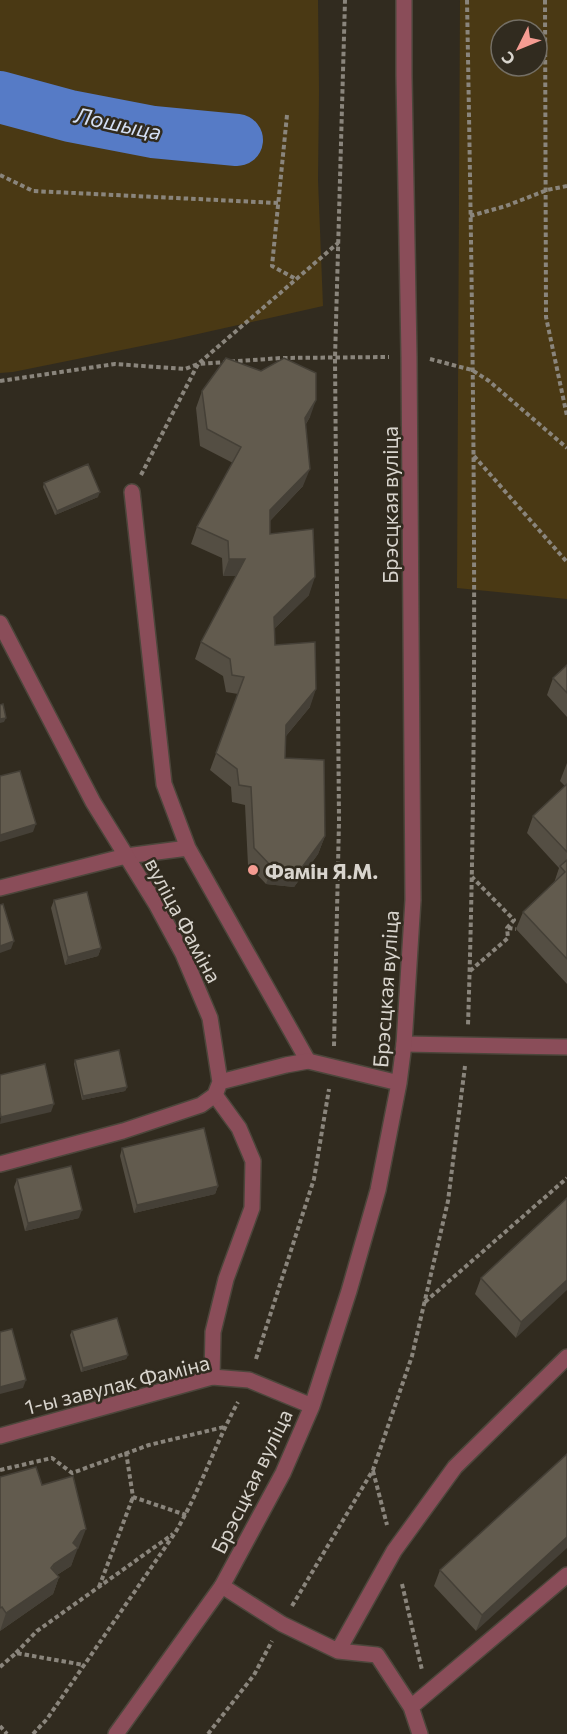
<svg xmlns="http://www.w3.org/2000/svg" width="567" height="1734" viewBox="0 0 567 1734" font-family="Commissioner,sans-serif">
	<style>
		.green { fill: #4a3914; fill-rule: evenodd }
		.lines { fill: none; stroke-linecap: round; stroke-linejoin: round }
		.river { stroke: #567bc6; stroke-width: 52 }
		.service-casing { stroke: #4c463b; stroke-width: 18 }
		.minor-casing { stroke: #4c463b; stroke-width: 18 }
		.path { stroke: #8a857c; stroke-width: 4; stroke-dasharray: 4.5 3; stroke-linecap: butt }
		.service { stroke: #8a4d59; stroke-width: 15 }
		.minor { stroke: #8a4d59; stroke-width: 15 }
		.wall { fill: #544e43 }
		.shaded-wall { fill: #454037 }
		.building { fill: #625b4e; stroke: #454037; stroke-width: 1.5 }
		.poi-dot { fill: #f59c92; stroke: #312b1f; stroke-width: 2 }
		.labels { text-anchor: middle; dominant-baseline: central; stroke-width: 5; stroke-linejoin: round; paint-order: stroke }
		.street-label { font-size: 21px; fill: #d8d4cd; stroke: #312b1f }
		.poi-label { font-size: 21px; font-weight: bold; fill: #d8d4cd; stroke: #312b1f; text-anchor: start }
		.water-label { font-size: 22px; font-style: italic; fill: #d4dff4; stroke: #312b1f }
	</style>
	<rect width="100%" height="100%" fill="#312b1f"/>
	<path class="green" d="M0,0h318l1,91 -1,89 5,126 -152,34 -158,32 -13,1z
		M460,0h107v599l-110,-11zM501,30h36v36h-36z"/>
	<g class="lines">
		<path class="river" d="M0,97l70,19 83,16 84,8"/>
		<g class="service-casing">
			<path id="service" d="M132,492l32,292 24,64 120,213
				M126,856l62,-8
				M404,1044l163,3
				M212,1377l1,-45 13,-53 26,-71 1,-47 -14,-33 -24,-33
				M222,1586l60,38 56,27 39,4 34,52 9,27
				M338,1651l56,-100 61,-84 112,-110
				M411,1707l156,-132"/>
		</g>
		<g class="minor-casing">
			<path id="minor" d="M0,623l93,179 63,102 27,50 27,64 10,64 66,-17 22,-4 91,22
				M0,888l126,-32
				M0,1164l123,-33 78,-26 14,-10 5,-13
				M0,1436l212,-59 37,3 63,26
				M116,1734l106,-148 61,-113 29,-67 37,-115 29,-101 21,-107 5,-39 9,-144 -4,-544 -5,-280v-76"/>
		</g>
		<path class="path" d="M467,0c6,342 12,684 1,1025
			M545,0l1,317 21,99
			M287,115l-15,151 24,13
			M0,175l33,16 245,12
			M470,216l36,-10 41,-16 20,-4
			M430,359l42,11 17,11 78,67
			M0,381l115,-17 70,5 13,-5 140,-121
			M474,456l93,106
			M141,475l57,-111 83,-6 108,-1
			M508,928l8,1
			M470,971l38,-33 -1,-10 7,-8 -42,-43
			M334,1046l5,-225 -4,-463 10,-358
			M425,1302l142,-124
			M256,1359l58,-180 15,-90
			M126,1452l7,45 53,18
			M0,1470l52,-12 20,15 77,-28 75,-18
			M373,1471l14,54
			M402,1584l20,86
			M99,1587l34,-90
			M292,1606l81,-136 39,-114 36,-155 17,-135
			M16,1653l21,-22 136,-97
			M0,1667l16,-14 68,12
			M0,1726l7,8
			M33,1734l14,-15 128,-186c25,-42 40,-89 63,-131
			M208,1734l46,-59 18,-34"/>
		<use href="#service" class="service"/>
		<use href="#minor" class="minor"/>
	</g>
	<path class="wall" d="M202,391l108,26 -4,7 -3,62 -33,35v13l39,61 -34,33v17l35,62 -24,29 -1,22 40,78 -7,18 -24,33 -28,-3 -18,-19 -3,-60 -13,-3 -1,-15 -21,-17 28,-76 -12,-2 -3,-16 -28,-17 6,-17 35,-66h-13l-1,-18 -31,-14 6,-17 36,-64 -33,-17 -4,-38z
		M44,483l54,14 -43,18 -12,-28z
		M567,665v52l-20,-22 6,-17z
		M567,763v221l-51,-55 7,-17 31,-29 5,-15 -32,-35 6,-17 32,-30 -5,-5z
		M54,900l47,48 -3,8 -33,9 -14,-57z
		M75,1060l52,27 -2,4 -43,9 -8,-36z
		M122,1148l96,38 -3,8 -81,19 -14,-57z
		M17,1179l62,39 -54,13 -11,-44z
		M567,1198l-51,140 -41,-44 6,-16z
		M72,1331l56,24 -2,4 -45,13 -11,-37z
		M567,1454l-91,177 -42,-45 6,-16z
		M0,1477l42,8 37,62 -2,1 -6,18 -14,9 2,2 -6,17 -53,37z"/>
	<path class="shaded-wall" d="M316,400l-6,17 -11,18 6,-17z
		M310,469l-7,17 -39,41 6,-17z
		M100,492l-2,5 -43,18 2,-4z
		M229,559h16l-7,17h-15z
		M315,577l-6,18 -41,40 6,-18z
		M316,689l-6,18 -30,36 6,-18z
		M6,718l-2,4 -4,1v-4z
		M36,824l-3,8 -33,10v-7z
		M325,836l-7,18 -24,33 -28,-3 6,-17z
		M14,941l-3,8 -11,4v-7z
		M101,948l-3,8 -33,9 3,-8z
		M127,1087l-2,4 -43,9 1,-4z
		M54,1104l-3,8 -51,12 1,-7z
		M218,1186l-3,8 -81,19 3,-8z
		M82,1210l-3,8 -54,13 3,-8z
		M567,1280v10l-51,48 5,-16z
		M128,1355l-2,4 -45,13 2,-4z
		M26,1380l-3,8 -23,6v-7z
		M86,1529l-7,18 -4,1h3l-7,18 -24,15 7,-17 19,-21 8,-12z
		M567,1537v11l-91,83 6,-16z
		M59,1577l-6,17 -53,37 6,-18z"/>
	<path class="building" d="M226,358l35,13 23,-13 32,15v27l-11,18 5,51 -40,41v24l43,-5 2,48 -41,40 1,28 40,-3 1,47 -30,36 -1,33 39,2 1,76 -25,34 -28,-3 -18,-19 -3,-61 -12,-2 -2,-16 -21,-16 28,-76 -12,-2 -2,-16 -29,-17 44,-83h-16l-1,-18 -31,-14 44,-80 -34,-18 -5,-38z
		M88,464l12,28 -43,19 -13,-28z
		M567,665v28l-14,-15z
		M3,704l3,14 -6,1v-14z
		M20,771l16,53 -36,11v-59z
		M567,784v68l-34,-36z
		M567,860v99l-44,-47 42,-40 -5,-6z
		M87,892l14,56 -33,9 -14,-57z
		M3,904l11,37 -14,5v-41z
		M119,1050l8,37 -44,9 -8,-36z
		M45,1064l9,40 -53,13 -1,-5v-37z
		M204,1128l14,58 -81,19 -15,-57z
		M71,1166l11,44 -54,13 -11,-44z
		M567,1198v82l-46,42 -40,-44z
		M117,1318l11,37 -45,13 -11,-37z
		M12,1329l14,51 -26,7v-55z
		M567,1454v83l-85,78 -42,-45z
		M36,1467l6,18 31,-9 13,53 -5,2 -8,12 5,5 -24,16 -3,4 8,9 -53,36 -4,-6 -2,1v-131z"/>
	<circle class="poi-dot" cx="253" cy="870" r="6"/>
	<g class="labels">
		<g class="street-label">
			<text transform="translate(389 505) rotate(-90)">Брэсцкая вуліца</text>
			<text transform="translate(184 920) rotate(62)">вуліца Фаміна</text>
			<text transform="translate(385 989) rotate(-86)">Брэсцкая вуліца</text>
			<text transform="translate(117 1384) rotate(-14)">1-ы завулак Фаміна</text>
			<text transform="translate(251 1481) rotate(-64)">Брэсцкая вуліца</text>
		</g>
		<g class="poi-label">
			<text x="265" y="870">Фамін Я.М.</text>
		</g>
		<g class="water-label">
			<text transform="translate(118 123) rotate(12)">Лошыца</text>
		</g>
	</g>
	<g transform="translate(519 48) rotate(227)"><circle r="28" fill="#312b1f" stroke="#746f65" stroke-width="1.5"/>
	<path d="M0-4.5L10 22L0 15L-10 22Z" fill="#f59c92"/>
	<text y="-9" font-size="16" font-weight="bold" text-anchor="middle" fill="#d8d4cd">С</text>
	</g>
</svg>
